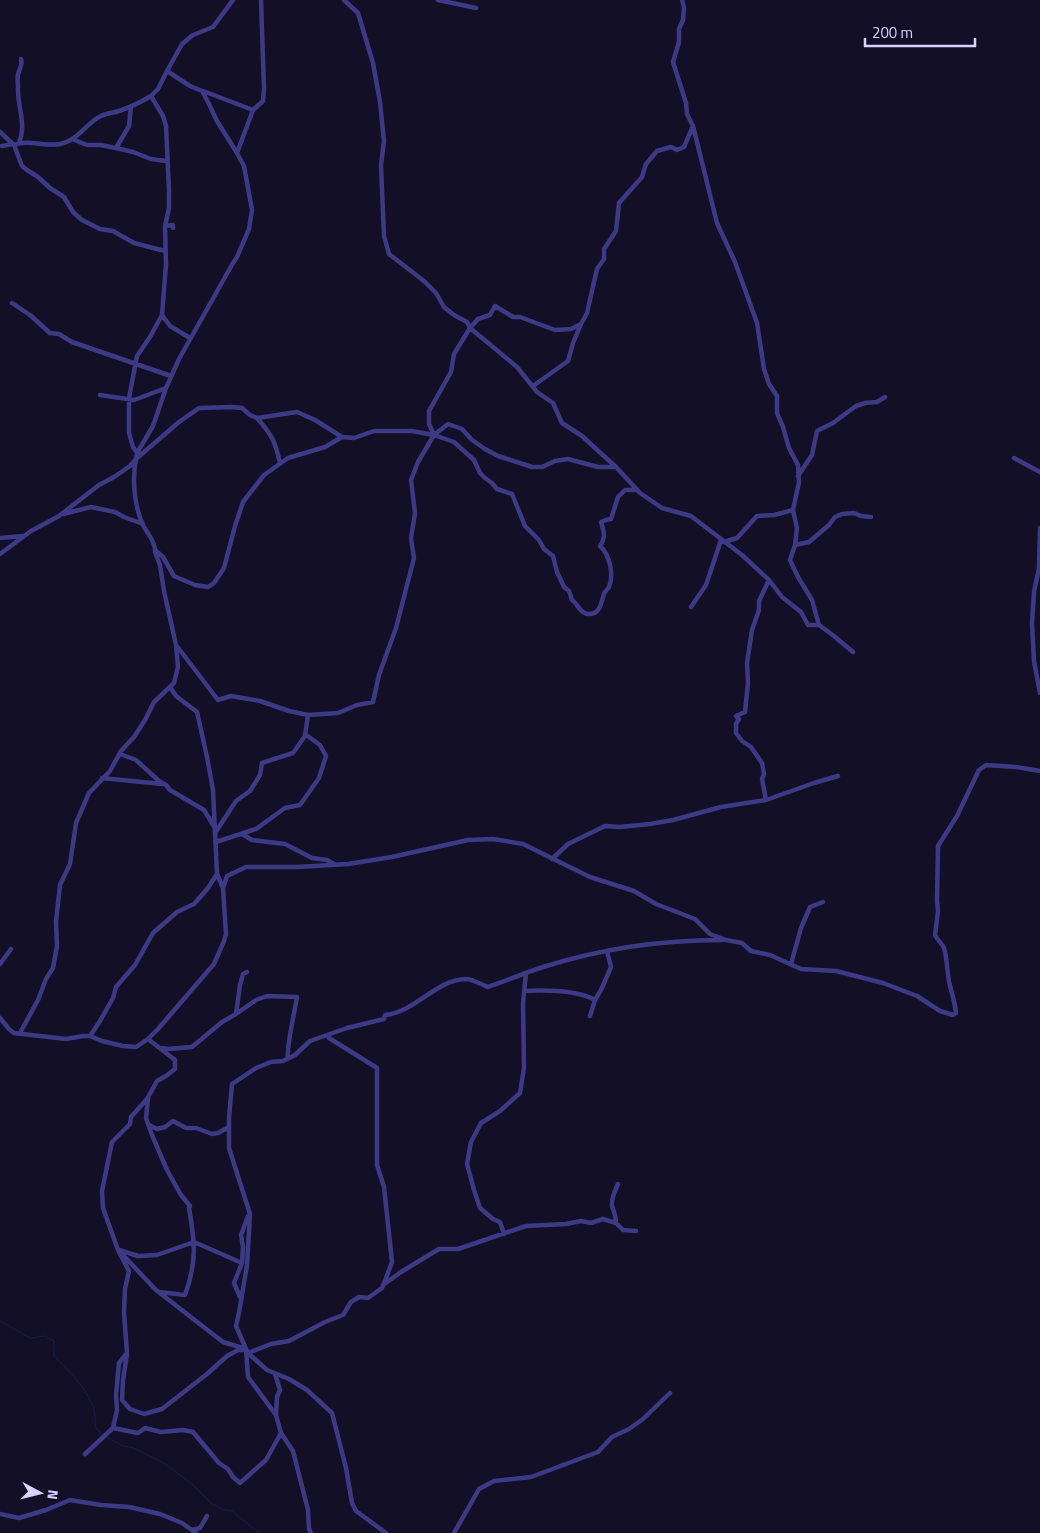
<svg xmlns="http://www.w3.org/2000/svg" width="1040" height="1533" viewBox="0 0 1040 1533" font-family="'Titillium Web',sans-serif">
	<style>
		.lines { fill: none; stroke-linecap: round; stroke-linejoin: round }
		.stream { stroke: #0c2248; stroke-width: 1 }
		.minor { stroke: #3d3a85; stroke-width: 4.5 }
	</style>
	<rect width="100%" height="100%" fill="#130f26"/>
	<g class="lines">
		<path class="stream" d="M0,1321l30,17 15,-2 9,5v15c18,19 45,42 41,71l8,8 20,11 11,2 31,16 27,20 19,19 10,6 11,2 27,22"/>
		<path class="minor" d="M344,0l14,13 15,50 7,39 4,39 -3,24 2,48 1,23 5,18 35,27 12,12 8,14 10,8 13,7 3,6 47,39 20,25 16,11 9,20 20,13 34,31 24,26 22,15 29,8 51,39 27,25 13,17 19,15 7,13h11l15,11 19,16
			M438,0l38,8
			M682,0l2,7 -1,13 -4,9v13l-6,20 13,41 1,11 6,12
			M167,71l15,-27 11,-9 20,-8 20,-27
			M203,91l50,19
			M0,132l14,13 8,21 5,4 11,7 12,11 14,9 9,15 9,8 18,9 13,2 21,12 31,8
			M72,139l15,6h14l15,3 17,4 18,7 15,2
			M19,143c8,-19 -2,-37 -1,-56 0,-4 -1,-9 0,-12 1,-6 5,-10 3,-16
			M14,145c14,-6 31,2 46,-1 19,-4 26,-21 41,-28 6,-3 12,-3 18,-5 12,-4 22,-9 32,-15
			M2,146l11,-2
			M116,148l13,-22 2,-20
			M165,226l4,-18v-18l-3,-64 -3,-10 -12,-20 7,-7 9,-18 23,15 12,5 6,11 9,19 20,32
			M12,303l18,12 20,18 9,1 13,8 99,34
			M162,315l8,11 20,12
			M581,324l6,-11 10,-44 7,-10v-10l12,-18 3,-28 23,-26 4,-13 11,-13 14,-4 6,3 7,-3 9,-21 24,97 18,39 22,61 7,46 5,15 8,12v17l6,14 6,21 9,17 1,17 -6,28 4,18 -2,17 -5,15 8,17 14,23 7,25
			M100,395l34,5 32,-12
			M257,418c15,17 18,23 23,45
			M434,435l20,7 20,18 6,13 5,5 7,5 5,6 15,5 13,32 14,14 5,9 9,7 4,16 7,15 5,4 3,9c6,4 8,14 17,14 12,0 12,-12 15,-20 1,-3 4,-5 5,-7 5,-12 1,-32 -9,-41 6,-9 4,-14 1,-24l5,-2 5,-1 7,-22 7,-7h12
			M342,437l-17,10 -37,11 -24,17 -21,27 -8,24 -11,42 -10,15 -6,4 -13,-2 -21,-9 -11,-19 -8,-7c0,-9 -8,-17 -12,-25 -9,-20 -11,-45 -7,-66l43,-37 20,-14 33,-1 10,1 8,7 7,3 40,-6 18,8 27,17 12,1 20,-7h38l22,4 -5,-11v-13l22,-39 3,-18 16,-26 8,-9 12,-4 5,-9 18,11h7l35,13 16,-1 10,-5 -8,19 -5,18 -35,25
			M137,453l-4,-6 -4,-14v-35l8,-42 13,-19 12,-22 4,-51 -1,-38 8,-1v3
			M1014,458l26,14
			M798,476l14,-21 5,-24 16,-8 23,-17 9,-3 12,-1 8,-5
			M63,514l28,-7 24,5 9,5 19,7
			M1040,528l-1,40 -5,24 -2,31 2,38 6,32
			M0,538l23,-2
			M724,542l13,-4 20,-22 17,-1 19,-5
			M795,545l14,-3 20,-17 6,-8 7,-3 12,-1 7,3 10,1
			M0,554l31,-23 28,-15 40,-31 15,-8 16,-11 6,-7 1,-6 16,-27 13,-38 13,-29 54,-96 4,-6 12,-28 3,-19 -8,-44 -7,-13 16,-43 10,-9 1,-13 -3,-88
			M691,607l15,-22 15,-45
			M176,645l42,55 13,-4 29,5 29,10 19,4 30,-2 19,-8 16,-3 6,-27 17,-47 18,-70 -3,-20 4,-25 -4,-33 7,-18 16,-27 14,-11 14,5 10,11 13,9 13,7 34,11h10l13,-6 13,-2 30,8h18
			M174,683l-4,4 6,9 21,16 10,45 6,33 4,84 6,14 4,-12 19,-9h51l51,-3 44,-7 76,-17 25,-1 30,5 67,33 44,14 22,13 39,15 15,15 16,6 16,3 9,8 19,4 31,14 35,2 47,12 34,13 23,15 13,4 3,-2c-1,-11 -5,-22 -7,-32 -2,-11 -2,-23 -5,-33 -2,-5 -7,-8 -9,-13l3,-24 -1,-10 1,-55 19,-30 22,-46 7,-5 30,2 24,4
			M120,754l16,6 23,21 7,4 4,5 34,20 11,18
			M102,778l60,6
			M766,800l-4,-21 2,-5 -2,-11 -11,-16 -9,-6 -6,-8v-9l3,-5 -3,-3 9,-4 3,-29 -1,-20 5,-33 7,-20v-9l10,-21
			M215,833l21,-32 14,-10 10,-16 2,-12 31,-10 12,-17 3,-21
			M242,834l10,6 33,4 27,14 15,2 7,4
			M216,842l40,-13 29,-21 15,-3 19,-27 7,-22 -6,-11 -15,-11
			M552,859l16,-15 37,-18 15,1 30,-3 23,-4 48,-13 45,-7 48,-17 24,-7
			M0,964l11,-15
			M791,964l10,-36 9,-21 13,-5
			M524,991c21,-1 53,-1 71,9l-5,16
			M595,1000l7,-12 9,-21 -4,-16
			M236,1014l4,-29 3,-11 4,-2
			M0,1018l9,11 5,4 52,6 17,-3h7l12,5 21,5 13,1 12,-8 10,-10 56,-65 10,-23 2,-7 -3,-46
			M20,1033l18,-33 8,-21 7,-11 4,-22 -1,-24 4,-37 10,-21 6,-41 13,-30 21,-22 11,-20 13,-14 11,-17 9,-18 20,-19 4,-16 -2,-22 -12,-54 -4,-26 -5,-13
			M328,1035l1,3 48,30v97l7,22 8,75 -9,24
			M90,1036l10,-15 13,-23 3,-11 19,-22 18,-32 24,-21 17,-8 14,-16 9,-14
			M162,1048l6,1 24,-2 30,-25 14,-8 20,-14 11,-4 30,1c-2,13 -11,52 -9,61
			M148,1098l-2,20 6,17 15,35 14,25 9,11 -1,2c6,34 8,54 -4,87l-26,-3
			M149,1125l8,4 8,-2 8,-6 13,7h10l16,6 6,-1 11,-6
			M616,1223c0,-7 -2,-11 -4,-17 -1,-8 3,-15 6,-22
			M504,1234l-4,-12 -7,-3 -13,-11 -6,-18 -7,-26 4,-22 10,-19 19,-12 20,-18 4,-25 -1,-65 3,-30
			M119,1250l19,6 19,-1 37,-13 48,21 -8,20 6,14
			M122,1254l34,36 67,52 23,7 2,4 19,17 22,9 18,11 25,23 14,55 6,35 4,8 30,22
			M242,1263l1,-16 -2,-12 7,-19
			M248,1353l23,-9 18,-3 36,-19 18,-7 8,-13 8,-5 9,1 14,-10 1,-3 18,-13 38,-23h19l68,-23 40,-2 15,-3 10,2 12,-4 13,4 7,7 13,1
			M127,1354l-4,26 -1,20 8,9 14,5 18,-5 45,-35 20,-18 11,-6h4
			M275,1374l5,16 -3,7 -1,18 5,18 12,18 15,59 1,19 2,4
			M276,1415l-28,-38 -2,-28 -10,-23 3,-13 8,-48 3,-51 -21,-66v-30l3,-34 24,-16 15,-6 12,-1 12,-6 15,-14 37,-13 37,-9 1,-4c31,-3 50,-35 81,-36 7,0 16,6 22,8 18,-6 36,-14 55,-20 57,-18 118,-27 179,-27
			M113,1428l25,5 7,-5 16,4 22,-2 10,2 26,31 9,6 5,8 7,6 26,-23 15,-27
			M85,1454l28,-26 4,-18 -1,-15 3,-32 8,-10 -3,-41 1,-23 4,-18 -11,-21 -15,-42 -1,-17 10,-49 18,-18 1,-7 16,-18 10,-18 9,-5 9,-7v-9l-27,-21
			M0,1514l19,4 27,-8 24,-10 31,5 28,2 31,7 22,9 14,10
			M192,1530l8,-2 7,-12
			M454,1533l25,-44 15,-8 37,-4 67,-25 14,-15 17,-8 14,-10 27,-26"/>
	</g>
	<g transform="translate(40 1493) rotate(97)" stroke="#130f26" stroke-width="4" paint-order="stroke">
	<path d="M0-4L9 19L0 12L-9 19Z" fill="#d9d4ff"/>
	<text y="-8" font-size="14" font-weight="bold" text-anchor="middle" fill="#d9d4ff">N</text>
	</g>
	<path d="M865 38v8h110v-8" fill="none" stroke="#d9d4ff" stroke-width="2.5"/>
	<text x="872" y="38" font-size="15" fill="#d9d4ff" stroke="#130f26" stroke-width="4" paint-order="stroke">200 m</text>
</svg>
